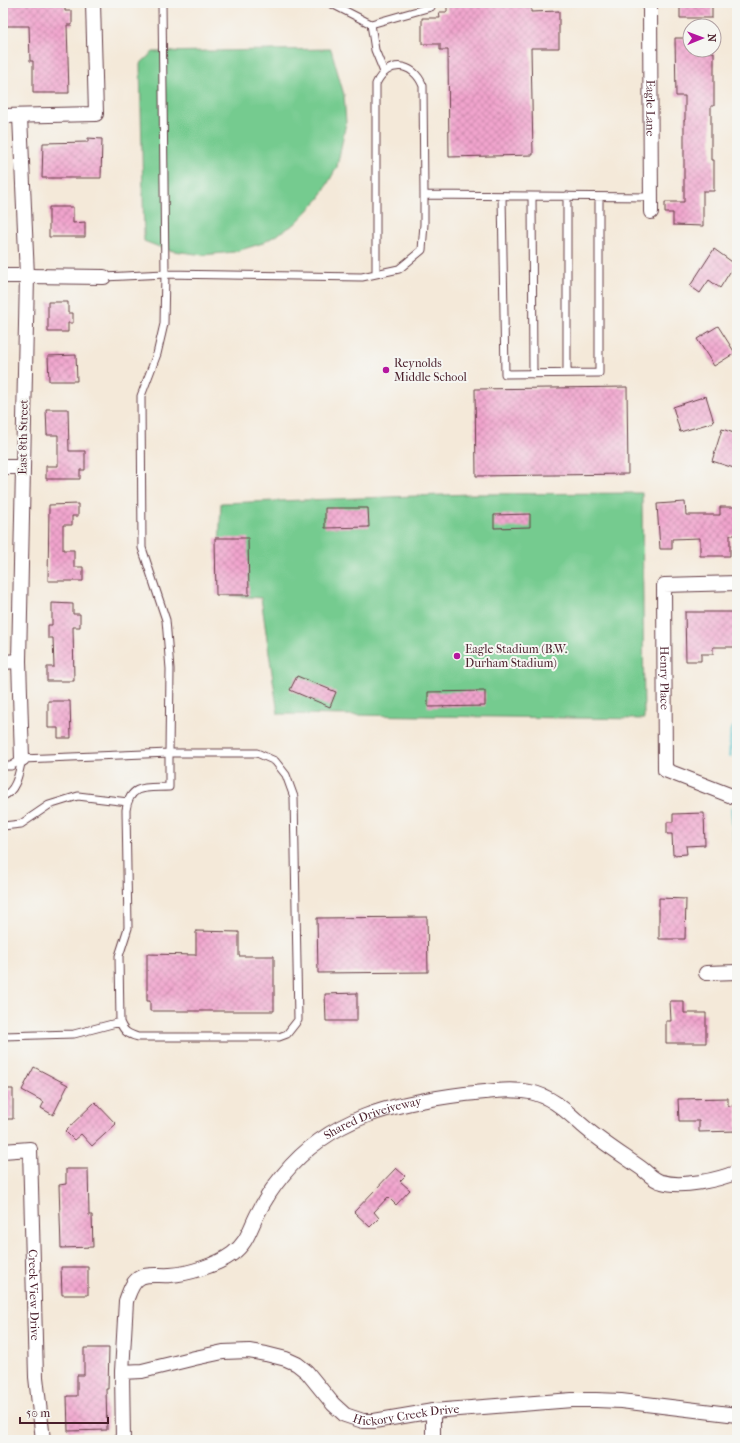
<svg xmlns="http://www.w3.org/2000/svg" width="740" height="1443" viewBox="0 0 740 1443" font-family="'IM FELL French Canon',serif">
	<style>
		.green { fill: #75cb8f; stroke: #60755d }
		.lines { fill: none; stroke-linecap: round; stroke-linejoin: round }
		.stream { stroke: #55c3cb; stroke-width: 3.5 }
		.building { fill: url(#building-cross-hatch) }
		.lane-casing { stroke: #643d45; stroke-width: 9 }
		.street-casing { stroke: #643d45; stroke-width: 16 }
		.lane { stroke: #fff; stroke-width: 7 }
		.street { stroke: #fff; stroke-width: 14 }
		.poi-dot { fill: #b5179e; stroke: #f6f6f2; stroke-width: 1.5 }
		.labels { text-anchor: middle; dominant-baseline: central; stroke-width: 4; stroke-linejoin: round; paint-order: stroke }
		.street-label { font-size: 12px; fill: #4a1f2b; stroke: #f6f6f2 }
		.poi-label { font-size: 12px; fill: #4a1f2b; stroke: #f6f6f2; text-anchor: start }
	</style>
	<defs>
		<pattern id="building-cross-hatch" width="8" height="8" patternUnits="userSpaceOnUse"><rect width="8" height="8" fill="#f1a4cd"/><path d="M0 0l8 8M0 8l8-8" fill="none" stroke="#c585a7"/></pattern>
	</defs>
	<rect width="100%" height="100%" fill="#f6f6f2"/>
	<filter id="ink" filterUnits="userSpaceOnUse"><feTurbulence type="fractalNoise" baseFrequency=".025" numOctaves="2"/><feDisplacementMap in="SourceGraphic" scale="8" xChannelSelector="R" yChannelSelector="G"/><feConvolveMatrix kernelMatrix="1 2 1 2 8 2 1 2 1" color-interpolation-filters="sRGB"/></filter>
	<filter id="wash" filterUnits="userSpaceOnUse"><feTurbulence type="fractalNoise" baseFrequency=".012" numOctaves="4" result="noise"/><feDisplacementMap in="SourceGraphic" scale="16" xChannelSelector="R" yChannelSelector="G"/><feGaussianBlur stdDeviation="0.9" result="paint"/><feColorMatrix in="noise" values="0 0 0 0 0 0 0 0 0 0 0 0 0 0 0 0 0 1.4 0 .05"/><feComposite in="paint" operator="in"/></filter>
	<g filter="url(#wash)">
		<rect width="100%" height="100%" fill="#f4e9d9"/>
		<path class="green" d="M331,49l13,46 2,28 -9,44 -18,32 -24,25 -32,19 -29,9 -31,3 -36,-5 -23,-9 -4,-177 13,-12z
			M642,493l2,226 -366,-5 -17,-116 -44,-4 4,-91 250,-9z"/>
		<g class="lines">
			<path class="stream" d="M730,756l1,-25 6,-8
				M732,809l5,65"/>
		</g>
		<g id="blocks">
			<path class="building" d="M3,3h62v8h7v14h-5l2,68h-36v-32h-3l-1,-35h-26z
				M447,3h84v9l28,-1v37h-28l2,107 -84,2 -1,-107h-8v-6h-18v-26h18l-1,-6h8z
				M680,3h32v15h-32z
				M675,38h15v12h14v2h10v54h-3v54h3v31h-11v35l-30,-1v-12h-8v-11h19v-82h1v-24h-9z
				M88,138l14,1 -1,39h-59l1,-35 45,-1z
				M49,207h24v16l12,-1v15h-36z
				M714,249l21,15 -15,24 -11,-8 -9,13 -10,-7z
				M48,302h20v11h5v10h-5v9h-20z
				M718,326l17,27 -21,13 -17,-27z
				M76,355l1,26h-28l-1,-25z
				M627,387l1,87 -152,2 -1,-87z
				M706,396l8,26 -34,10 -7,-25z
				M46,409h22l1,42h16v19h-5v9h-34v-13h12v-31h-11z
				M722,429l15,5v35l-25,-8z
				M685,502l1,13h34v-8h17v28h-7v21h-30v-18l-28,1v10h-12l-3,-45z
				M78,504v12h-6v9h-9v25h11v17h9v14h-35l1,-76z
				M325,508h43l1,19 -44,1z
				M530,514v13l-36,1v-13z
				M215,538h33l1,57h-33z
				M52,603l21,1v10h7v13h-7l1,54h-27v-14h7l-1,-29h-5v-13h4z
				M685,612h52v35h-24v7h-12v7h-15z
				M297,676l39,16 -6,15 -40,-17z
				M485,691v15l-57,1v-15z
				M48,701h22l1,37h-13v-10h-10z
				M704,813l1,32 -19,1 1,8 -14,1 -1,-21h-5v-12h6v-8z
				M659,898l27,1 -1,40h-26z
				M427,917l1,55 -110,1 -1,-55z
				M196,931l43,1v24h35v55h-124v-10h-3v-47l49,1z
				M357,993v28h-31l-1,-27z
				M670,1001h14v12h22v30h-40v-22h5z
				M34,1067l34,18 -15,30 -12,-7 3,-6 -22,-12z
				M3,1089h10v30h-10z
				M728,1098v8l9,-1v26l-38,1v-11h-20l-1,-22z
				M95,1102l21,22 -24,22 -11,-12 -7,6 -9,-9z
				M396,1168l9,8 -5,5 10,9 -14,15 -8,-8 -14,15 5,6 -9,9 -16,-15z
				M66,1169h22l1,46h3l1,32 -32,1 -2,-63 7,-1z
				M61,1267h27v28h-26z
				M84,1348h25l-1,41h-2l1,41 -39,1 -1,-35h10v-21h7z"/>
		</g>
	</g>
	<g filter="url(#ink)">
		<use href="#blocks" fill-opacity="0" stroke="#643d45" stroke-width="1"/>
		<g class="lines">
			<g class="lane-casing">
				<path id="lane" d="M162,3l3,271 197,3 37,-8 23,-19 2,-26v-29l227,2
					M330,3l41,21 4,26 9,22
					M371,24l60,-17
					M502,196l3,178 94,-1v-176
					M532,196l1,178
					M567,196v177
					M376,274v-190c11,-24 37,-23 47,2l1,109
					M169,753h88l18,8 11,14 8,22 4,223 -11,14 -8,3h-141c-10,-3 -14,-5 -18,-15l-1,-66 9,-28 -2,-118c4,-27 21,-22 43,-23z
					M3,766h8l11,-7 147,-6 1,-84 -4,-49 -24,-72 -1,-152 16,-42 7,-30 1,-50 -61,3
					M3,796c14,-5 16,-25 19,-37
					M3,826l18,-2 28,-19 29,-9 50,6
					M3,1036l71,-2 46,-12"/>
			</g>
			<g class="street-casing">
				<g id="street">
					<path id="s1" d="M650,3l1,209"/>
					<path d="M3,116l93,-2 -3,-111"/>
					<path d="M20,116l7,160 -8,385 3,98"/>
					<path d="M3,276h24l77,1"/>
					<path d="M3,467h19"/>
					<path id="s2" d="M737,583l-73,2 1,185 72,28"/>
					<path d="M3,662l16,-1"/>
					<path d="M706,973l31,-1"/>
					<path id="s3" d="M3,1151l27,-2 6,228 7,63"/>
					<path id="s4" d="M122,1372l4,-71c3,-8 6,-20 15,-24 8,-4 20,-1 29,-2 18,-1 47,-10 62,-21 15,-11 17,-23 25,-39 7,-14 16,-28 26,-40 47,-58 111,-72 182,-81 21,-2 44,-6 65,-2 21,4 36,19 52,33 18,16 39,29 59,43 7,5 12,12 21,14 20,6 56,-2 75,-10"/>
					<path d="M433,1411v29"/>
					<path id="s5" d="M123,1440l-1,-68 20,-1 53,-13 28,-6 26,-1 17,3 20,5 11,5 10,8 26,32 12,11 18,6h11l59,-10 139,-11h24l25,1 116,14"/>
				</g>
			</g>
			<use href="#lane" class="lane"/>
			<use href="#street" class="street"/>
		</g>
	</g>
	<g class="poi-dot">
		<circle cx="386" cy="370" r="4"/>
		<circle cx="457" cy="656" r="4"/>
	</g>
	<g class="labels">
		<g class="street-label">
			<text stroke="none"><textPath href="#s1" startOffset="105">Eagle Lane</textPath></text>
			<text transform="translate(23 437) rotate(-89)">East 8th Street</text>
			<text stroke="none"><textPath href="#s2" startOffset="166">Henry Place</textPath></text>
			<text stroke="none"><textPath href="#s4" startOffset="399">Shared Driveiveway</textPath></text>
			<text stroke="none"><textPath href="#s3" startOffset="173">Creek View Drive</textPath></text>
			<text stroke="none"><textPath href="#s5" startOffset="380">Hickory Creek Drive</textPath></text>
		</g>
		<g class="poi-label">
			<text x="394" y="363">Reynolds<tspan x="394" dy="14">Middle School</tspan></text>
			<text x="465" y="649">Eagle Stadium (B.W.<tspan x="465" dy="14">Durham Stadium)</tspan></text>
		</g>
	</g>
	<rect width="740" height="1443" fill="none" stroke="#f6f6f2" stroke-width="16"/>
	<g transform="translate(702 38) rotate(89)"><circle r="19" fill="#f6f6f2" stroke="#b1a0a2"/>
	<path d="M0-3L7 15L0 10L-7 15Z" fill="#b5179e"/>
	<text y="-6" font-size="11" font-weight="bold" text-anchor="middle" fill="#4a1f2b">N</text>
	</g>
	<path d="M20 1417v6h88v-6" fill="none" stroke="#4a1f2b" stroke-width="2"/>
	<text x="26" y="1417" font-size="12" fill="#4a1f2b" stroke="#f6f6f2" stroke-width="3" paint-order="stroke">50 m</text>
</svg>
